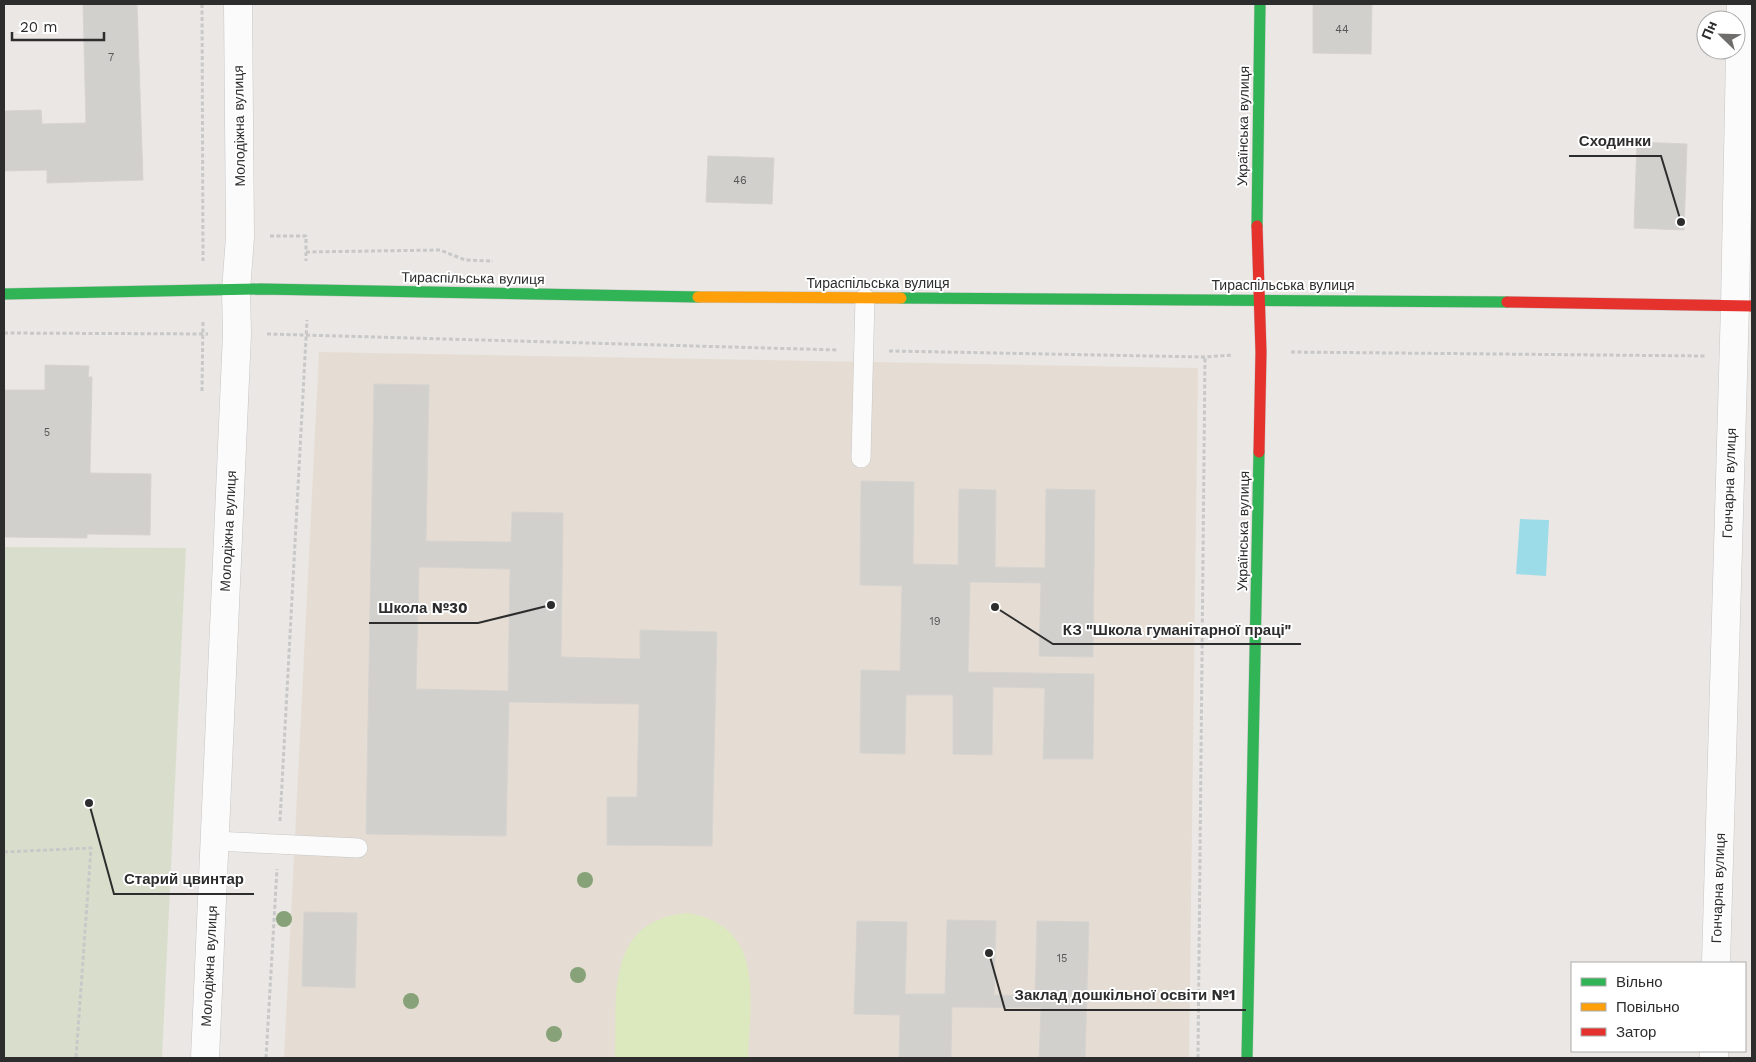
<svg xmlns="http://www.w3.org/2000/svg" width="1756" height="1062" viewBox="0 0 1756 1062" font-family="'Work Sans',sans-serif">
	<style>
		.education { fill: #e5ddd3 }
		.cemetery { fill: #d9decc }
		.pitch { fill: #dce8bd }
		.water { fill: #9cdbe8 }
		.building { fill: #d2d0cd; stroke: #d6d3d0; fill-rule: evenodd }
		.lines { fill: none; stroke-linecap: round; stroke-linejoin: round }
		.lane-casing { stroke: #c7c6c6; stroke-width: 20 }
		.street-casing { stroke: #c7c6c6; stroke-width: 29 }
		.fast-casing { stroke: #c7c6c6; stroke-width: 12 }
		.slow-casing { stroke: #c7c6c6; stroke-width: 12 }
		.jam-casing { stroke: #c7c6c6; stroke-width: 12 }
		.path { stroke: #c8c8c8; stroke-width: 3; stroke-dasharray: 4 2.5; stroke-linecap: butt }
		.lane { stroke: #fcfbfb; stroke-width: 19 }
		.street { stroke: #fcfbfb; stroke-width: 28 }
		.fast { stroke: #30b455; stroke-width: 11 }
		.slow { stroke: #ff9f0a; stroke-width: 11 }
		.jam { stroke: #e5322d; stroke-width: 11 }
		.tree { fill: #87a278 }
		.labels { text-anchor: middle; dominant-baseline: central; stroke-width: 4; stroke-linejoin: round; paint-order: stroke }
		.number-label { font-size: 11px; fill: #575656 }
		.street-label { font-size: 14px; fill: #2d2d2d; stroke: #fff }
		.leader { fill: none; stroke: #2d2d2d; stroke-width: 2 }
		.callout-dot { fill: #2d2d2d; stroke: #fff; stroke-width: 2 }
		.callout-label { font-size: 15px; text-anchor: middle; font-weight: bold; fill: #2d2d2d; stroke: #fff; stroke-width: 4; stroke-linejoin: round; paint-order: stroke }
	</style>
	<rect width="100%" height="100%" fill="#ebe7e4"/>
	<path class="education" d="M319,352l879,16 -9,690h-905z"/>
	<path class="cemetery" d="M4,547l182,1 -24,510h-158z"/>
	<path class="pitch" d="M687,913c79,13 63,85 61,145h-133c2,-62 -10,-137 72,-145z"/>
	<path class="water" d="M1520,519l29,1 -3,56 -30,-2z"/>
	<path class="building" d="M83,4h54l6,176 -96,3v-13l-43,1v-60l37,-1 1,14 44,-1z
		M1313,4h59l-1,50 -58,-1z
		M1637,142l50,2 -3,86 -50,-2z
		M708,156l66,2 -2,46 -66,-2z
		M45,365l44,1 -1,11h4l-2,96 61,1 -1,61 -63,-1v4l-83,-1v-147h41z
		M374,384l55,1 -3,156 85,1 1,-30 51,1 -2,144 79,2v-29l77,2 -5,214 -105,-1v-48h30l2,-93 -130,-2 -3,134 -140,-2zM419,567l91,2 -2,122 -92,-2z
		M861,481l53,1 -1,82 45,1 1,-76 37,1 -1,77 50,1 1,-79 49,1 -2,167 -54,-1 2,-73 -71,-1 -2,90 126,2 -1,85h-50l2,-71 -52,-1 -1,68 -39,-1v-59h-47l-1,59 -45,-1 1,-83 39,1 2,-85 -42,-1z
		M304,912l53,1 -2,75 -53,-2z
		M947,920l49,1 -2,74 41,1 2,-75 52,1 -4,136h-46l2,-50 -89,-1 -1,51h-52l1,-43 -46,-1 3,-93 50,1 -2,72h40z"/>
	<g class="lines">
		<g class="lane-casing">
			<path id="lane" d="M861,458l4,-160
				M215,841l143,7"/>
		</g>
		<g class="street-casing">
			<path id="street" d="M1716,963l19,-657 6,-302
				M205,1058l32,-724 -1,-44 4,-53 -2,-233
				M1714,1058v-7"/>
		</g>
		<g class="fast-casing">
			<path id="fast" d="M1257,226l3,-222
				M4,294l257,-5 437,8
				M901,298l606,4
				M1247,1058l12,-606"/>
		</g>
		<g class="slow-casing">
			<path id="slow" d="M698,297l203,1"/>
		</g>
		<g class="jam-casing">
			<path id="jam" d="M1257,226l4,126 -2,100
				M1507,302l245,4"/>
		</g>
		<path class="path" d="M202,4l1,257
			M270,236h36v25
			M306,252l134,-2 25,10 28,1
			M4,333l204,1
			M267,334l571,16
			M889,351l316,6 28,-2
			M1291,352l414,4
			M202,391l1,-71
			M280,821l27,-501
			M4,852l87,-4 -15,210
			M266,1058l11,-189
			M1198,1058l7,-701"/>
		<use href="#lane" class="lane"/>
		<use href="#street" class="street"/>
		<use href="#fast" class="fast"/>
		<use href="#slow" class="slow"/>
		<use href="#jam" class="jam"/>
	</g>
	<g class="tree">
		<circle cx="585" cy="880" r="8"/>
		<circle cx="284" cy="919" r="8"/>
		<circle cx="578" cy="975" r="8"/>
		<circle cx="411" cy="1001" r="8"/>
		<circle cx="554" cy="1034" r="8"/>
	</g>
	<g class="labels">
		<g class="number-label">
			<text x="1342" y="29">44</text>
			<text x="111" y="57">7</text>
			<text x="740" y="180">46</text>
			<text x="47" y="432">5</text>
			<text x="935" y="621">19</text>
			<text x="1062" y="958">15</text>
		</g>
		<g class="street-label">
			<text transform="translate(239 126) rotate(-91)">Молодіжна вулиця</text>
			<text transform="translate(1243 126) rotate(-89)">Українська вулиця</text>
			<text transform="translate(473 278) rotate(1)">Тираспільська вулиця</text>
			<text x="878" y="283">Тираспільська вулиця</text>
			<text x="1283" y="285">Тираспільська вулиця</text>
			<text transform="translate(1729 483) rotate(-88)">Гончарна вулиця</text>
			<text transform="translate(228 531) rotate(-87)">Молодіжна вулиця</text>
			<text transform="translate(1243 531) rotate(-89)">Українська вулиця</text>
			<text transform="translate(1718 888) rotate(-88)">Гончарна вулиця</text>
			<text transform="translate(209 966) rotate(-87)">Молодіжна вулиця</text>
		</g>
	</g>
	<path class="leader" d="M1681 222L1661 156H1569M551 605L478 623H369M995 607L1053 644H1301M89 803L114 894H254M989 953L1005 1010H1246"/>
	<g class="callout-dot">
		<circle cx="1681" cy="222" r="5"/>
		<circle cx="551" cy="605" r="5"/>
		<circle cx="995" cy="607" r="5"/>
		<circle cx="89" cy="803" r="5"/>
		<circle cx="989" cy="953" r="5"/>
	</g>
	<g class="callout-label">
		<text x="1615" y="146">Сходинки</text>
		<text x="423" y="613">Школа №30</text>
		<text x="1177" y="635">КЗ "Школа гуманітарної праці"</text>
		<text x="184" y="884">Старий цвинтар</text>
		<text x="1125" y="1000">Заклад дошкільної освіти №1</text>
	</g>
	<rect width="1756" height="1062" fill="none" stroke="#2d2d2d" stroke-width="10"/>
	<rect x="1571" y="962" width="175" height="90" fill="#ffffff" stroke="#ababab"/>
	<rect x="1581" y="978" width="25" height="8" fill="#30b455" stroke="#ababab"/>
	<text x="1616" y="987" font-size="15" fill="#2d2d2d">Вільно</text>
	<rect x="1581" y="1003" width="25" height="8" fill="#ff9f0a" stroke="#ababab"/>
	<text x="1616" y="1012" font-size="15" fill="#2d2d2d">Повільно</text>
	<rect x="1581" y="1028" width="25" height="8" fill="#e5322d" stroke="#ababab"/>
	<text x="1616" y="1037" font-size="15" fill="#2d2d2d">Затор</text>
	<g transform="translate(1721 35) rotate(293)"><circle r="24" fill="#ffffff" stroke="#ababab"/>
	<path d="M0-4L9 19L0 12L-9 19Z" fill="#706e6d"/>
	<text y="-8" font-size="14" font-weight="bold" text-anchor="middle" fill="#2d2d2d">Пн</text>
	</g>
	<path d="M12 32v8h92v-8" fill="none" stroke="#2d2d2d" stroke-width="2.5"/>
	<text x="20" y="32" font-size="15" fill="#2d2d2d" stroke="#ffffff" stroke-width="4" paint-order="stroke">20 m</text>
</svg>
